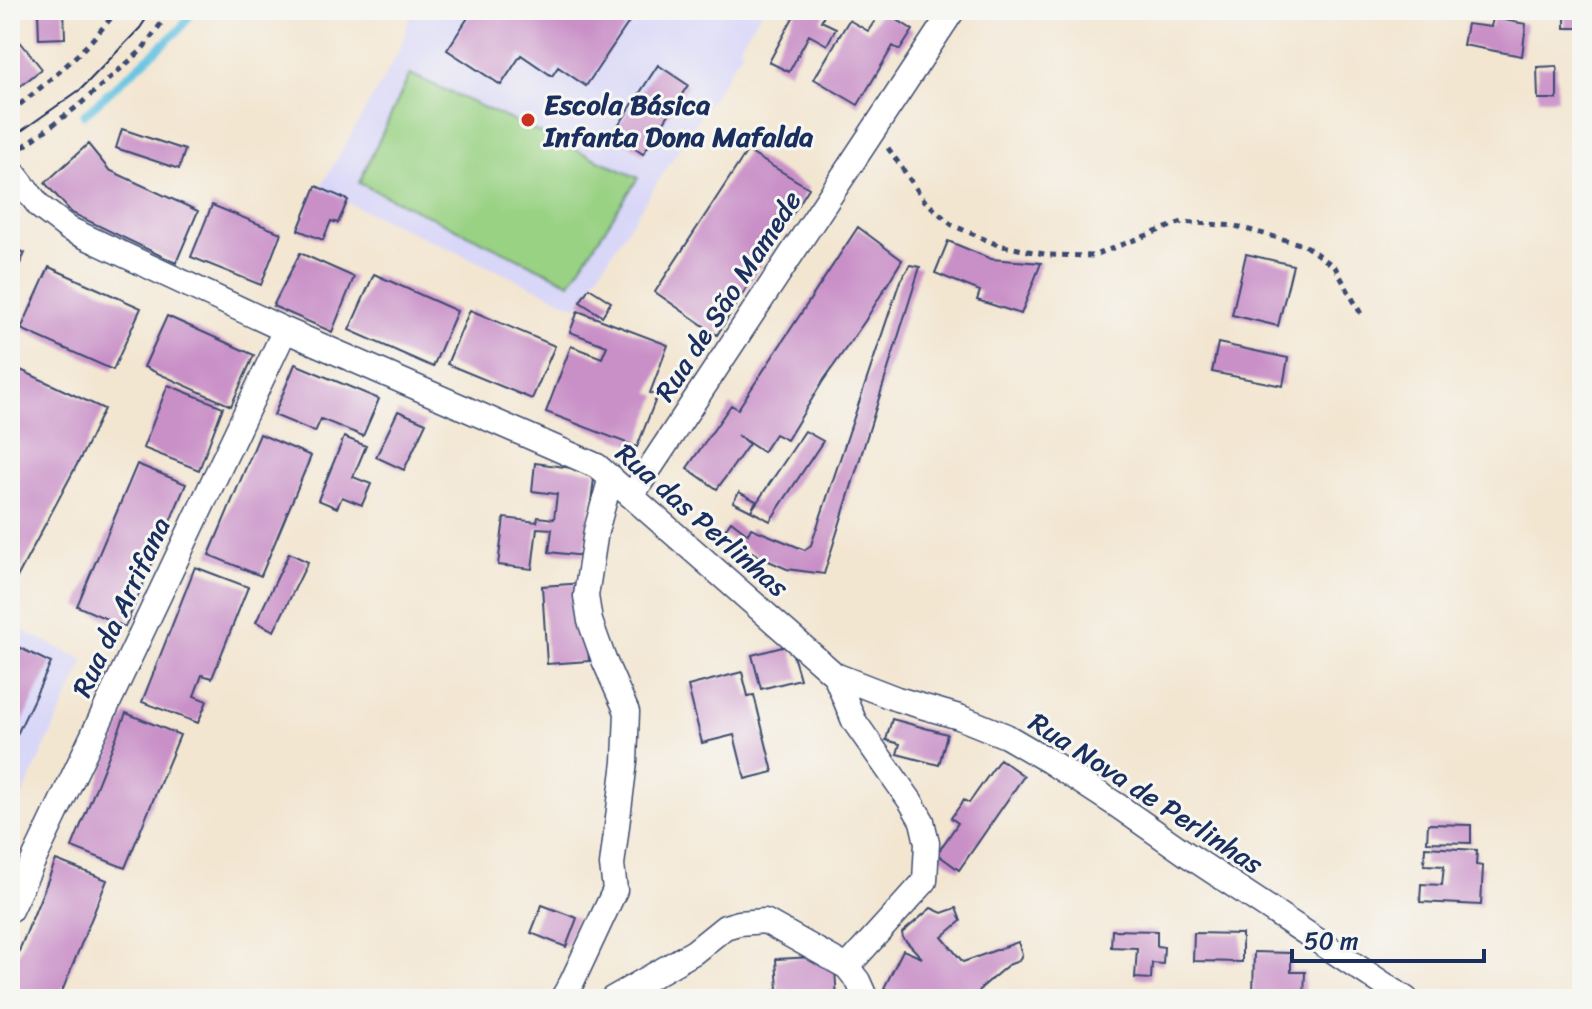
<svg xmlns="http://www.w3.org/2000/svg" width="1592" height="1009" viewBox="0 0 1592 1009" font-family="Sriracha,sans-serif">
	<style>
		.built { fill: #d9d7f8 }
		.park { fill: #9ad284; stroke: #5a8071; stroke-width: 2 }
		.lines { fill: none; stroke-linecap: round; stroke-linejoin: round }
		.stream { stroke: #63c3e1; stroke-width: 8 }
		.building { fill: #c990c7 }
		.street-casing { stroke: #3b4a6f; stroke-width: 27 }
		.path { stroke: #3b4a6f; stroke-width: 5; stroke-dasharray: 6 6; stroke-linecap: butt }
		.street { stroke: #fff; stroke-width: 24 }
		.tram { stroke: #1b2f5e; stroke-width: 2 }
		.poi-dot { fill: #c8321e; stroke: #f6f6f2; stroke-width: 3 }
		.labels { text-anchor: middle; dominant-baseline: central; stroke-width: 6; stroke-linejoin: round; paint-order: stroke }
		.poi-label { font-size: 28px; font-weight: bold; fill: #1b2f5e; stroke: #f6f6f2; text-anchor: start }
		.street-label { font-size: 28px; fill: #1b2f5e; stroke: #f6f6f2 }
	</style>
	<rect width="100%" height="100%" fill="#f6f6f2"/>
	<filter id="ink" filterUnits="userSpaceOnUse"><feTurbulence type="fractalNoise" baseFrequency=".0125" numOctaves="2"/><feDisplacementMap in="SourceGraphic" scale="16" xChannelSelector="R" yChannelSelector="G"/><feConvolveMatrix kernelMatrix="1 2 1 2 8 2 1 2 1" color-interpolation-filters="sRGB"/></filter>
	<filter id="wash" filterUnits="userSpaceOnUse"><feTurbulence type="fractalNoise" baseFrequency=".006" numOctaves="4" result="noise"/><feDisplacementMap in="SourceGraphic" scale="32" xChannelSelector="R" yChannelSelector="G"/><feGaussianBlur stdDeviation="1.8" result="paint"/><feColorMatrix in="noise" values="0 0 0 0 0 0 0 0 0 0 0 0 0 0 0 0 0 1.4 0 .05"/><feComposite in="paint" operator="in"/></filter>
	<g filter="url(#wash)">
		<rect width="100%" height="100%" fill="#f3e6d1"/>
		<path class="built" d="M412,10h351l-24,36 4,4 -166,257 -258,-117 81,-140z
			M10,625l75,35 -75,163z"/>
		<path class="park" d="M410,74l228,104 -68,105 -211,-100z"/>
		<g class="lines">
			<path class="stream" d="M84,115l96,-86 14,-19"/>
		</g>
		<g id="blocks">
			<path class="building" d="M38,10h26l1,28 -26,1z
				M473,10h164l-51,76 -28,-19 -6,9 -31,-21 -20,30 -54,-35z
				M797,10h30l-6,11 15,7 -9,17 -18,-10 -20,37 -20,-10z
				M882,10l31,20 -13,20 -7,-4 -35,59 -44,-26 35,-59 19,11z
				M1557,10h25v18h-17v-15l-8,1z
				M1493,18l33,6 -4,32 -59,-11 4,-21 24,3z
				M10,29l32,40 -32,25z
				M658,65l30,20 -45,69 -30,-20z
				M1557,66v33h-19l-1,-32z
				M122,129l63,21 -6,19 -63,-21z
				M88,144l21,26 89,41 -22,52 -104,-50 -27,-30z
				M747,151l62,37 -92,147 -62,-43z
				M316,186l32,14 -10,23 -7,-2 -8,19 -25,-10z
				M212,205l69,28 -20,52 -70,-28z
				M858,227l44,33 -37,61 -42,60 -36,59 -12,-6 -12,18 -26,-17 12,9 -32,45 -30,-21 44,-63 7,4z
				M948,241l43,18 50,4 -20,51 -44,-14 3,-9 -45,-18z
				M10,246l15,7 -15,32z
				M300,253l54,24 -22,55 -59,-26z
				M1246,254l47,11 -15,61 -46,-11z
				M910,265l10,2 -96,307 -37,-5 -23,-10 -42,-25 9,-13 17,13 3,-6 54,22 6,-5 89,-264z
				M49,267l92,41 -28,62 -92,-41z
				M374,274l83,37 -24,56 -84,-37z
				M589,288l22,14 -9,14 -22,-14z
				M470,310l85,36 -23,53 -85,-35z
				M578,311l90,34 -18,48 7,3 -20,51 -91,-35 25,-66 31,12 5,-12 -37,-14z
				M167,316l87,39 -23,51 -87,-39z
				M1218,343l70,15 -5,28 -71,-14z
				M295,364l84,35 -16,37 -42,-17 -6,13 -41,-17z
				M10,365l94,44 -22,46 -69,130 -3,-1z
				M168,385l55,22 -24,63 -56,-22z
				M398,411l28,12 -22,47 -28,-13z
				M805,431l18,10 -53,80 -19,-10 -18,-9 6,-10 17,9 -5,10z
				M260,434l51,22 -50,120 -52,-21z
				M344,437l22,9 -13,31 18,7 -9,21 -20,-8 -5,11 -19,-8z
				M535,463l60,8 -11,85 -35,-4 3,-23 -15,-1 -5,41 -34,-4 6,-47 33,4 1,-5 16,2 3,-25 -25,-3z
				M137,464l49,20 -61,143 -48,-21z
				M289,553l19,9 -34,69 -18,-9z
				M195,567l53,20 -36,91 -10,-3 -8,21 13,5 -9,22 -56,-21z
				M584,583l5,78 -42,3 -5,-78z
				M10,643l41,20 -41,86z
				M790,645l10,34 -39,10 -9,-34z
				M742,672l6,24 6,-1 19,77 -28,7 -11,-44 -32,8 -14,-57z
				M126,713l54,22 -55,133 -53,-21z
				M892,719l55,15 -8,31 -42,-11 3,-10 -14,-4z
				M1000,759l24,17 -65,94 -22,-16 21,-31 -7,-5 13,-18 5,3z
				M1428,824l43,1v18l-44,-1z
				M1425,847l52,3 -1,15 7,1 -2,39 -61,-3 1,-18 21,1 2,-19 -20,-1z
				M56,860l51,20 -48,119h-42l-7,-3v-23z
				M542,905l35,13 -11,29 -35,-14z
				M931,908l11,5 14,-5 5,13 -19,16 21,25 55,-20 4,12 -3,7 -11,4 -27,23 -6,11h-69l-22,-11 19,-38 19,8 -19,-20 -1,-5z
				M1112,930l45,1v15l7,1 -1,17 -11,-1 -1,16 -16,-1 2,-30 -26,-1z
				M1194,933l48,1v28l-49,-1z
				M1254,952l37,1v19h14l-1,25 -51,-2z
				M834,956l3,43h-62l-1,-9h4l-2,-31z"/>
		</g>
	</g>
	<g filter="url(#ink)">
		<use href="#blocks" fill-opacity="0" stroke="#3b4a6f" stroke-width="2"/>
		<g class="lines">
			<g class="street-casing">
				<path id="street" d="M10,168l30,39 29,22 216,101 312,136 238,209 19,46 57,81 11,19 5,22 -2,38 -78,86
					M632,495l321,-485
					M835,675l62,24 62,18 47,19 43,25 69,45 70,49 218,144
					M10,910l275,-580
					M562,999l9,-15 44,-94 -3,-25 13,-103 2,-50 -23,-52 -14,-39 -4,-25 10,-65 15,-54
					M612,999l82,-47 31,-25 14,-4 26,-2 82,46 11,14 8,18"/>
			</g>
			<path class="path" d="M10,112c40,-31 77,-62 107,-102
				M10,130l13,16
				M23,147l55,-41 63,-55 30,-41
				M888,148l37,53 27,24 46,20 51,10 43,1 90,-34 53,4 69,19 31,22 26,47"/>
			<use href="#street" class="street"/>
			<path class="tram" d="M10,139l71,-50 59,-61 12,-18"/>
		</g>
	</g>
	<circle class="poi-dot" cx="528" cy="120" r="8"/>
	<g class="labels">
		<g class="poi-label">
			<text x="544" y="104">Escola Básica<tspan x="544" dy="32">Infanta Dona Mafalda</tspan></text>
		</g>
		<g class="street-label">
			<text transform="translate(728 296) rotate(-57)">Rua de São Mamede</text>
			<text transform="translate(702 520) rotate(41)">Rua das Perlinhas</text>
			<text transform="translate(121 607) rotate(-65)">Rua da Arrifana</text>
			<text transform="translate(1146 793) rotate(33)">Rua Nova de Perlinhas</text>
		</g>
	</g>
	<rect width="1592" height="1009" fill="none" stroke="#f6f6f2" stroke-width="40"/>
	<path d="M1292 949v12h192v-12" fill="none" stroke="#1b2f5e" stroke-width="4"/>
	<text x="1304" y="949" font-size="24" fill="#1b2f5e" stroke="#f6f6f2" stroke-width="6" paint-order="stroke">50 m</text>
</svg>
